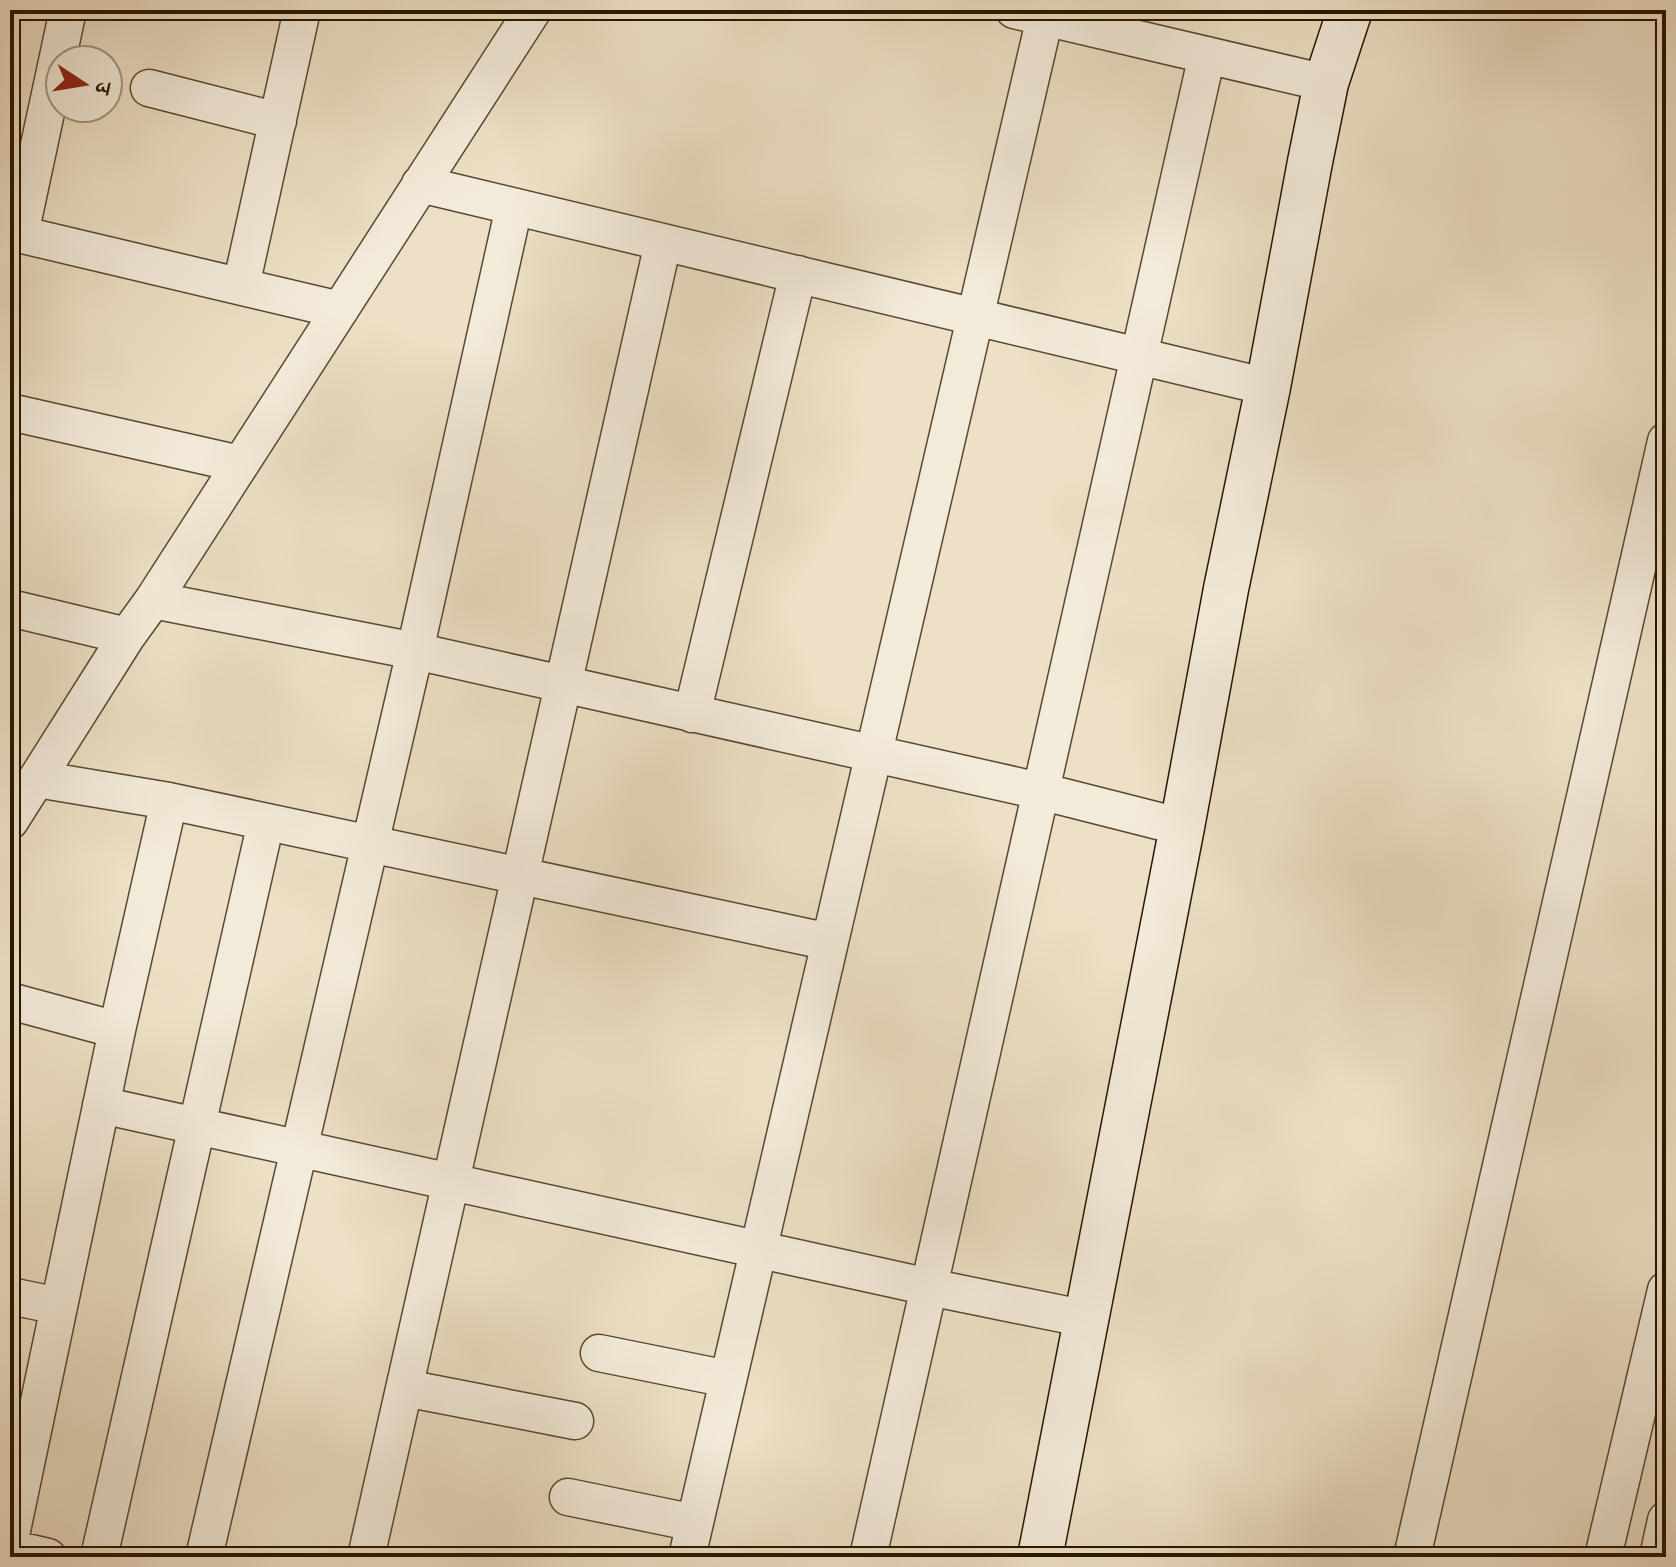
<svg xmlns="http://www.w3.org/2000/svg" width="1676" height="1567" viewBox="0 0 1676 1567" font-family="Vollkorn,'Noto Serif Devanagari',serif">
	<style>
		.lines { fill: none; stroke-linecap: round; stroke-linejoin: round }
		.street-casing { stroke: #584832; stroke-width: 39 }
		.secondary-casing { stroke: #271500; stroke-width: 47 }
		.street { stroke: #f3ebda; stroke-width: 36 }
		.secondary { stroke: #f3ebda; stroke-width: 44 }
	</style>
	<rect width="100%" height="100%" fill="#ede0c6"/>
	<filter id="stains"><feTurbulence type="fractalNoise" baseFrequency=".0025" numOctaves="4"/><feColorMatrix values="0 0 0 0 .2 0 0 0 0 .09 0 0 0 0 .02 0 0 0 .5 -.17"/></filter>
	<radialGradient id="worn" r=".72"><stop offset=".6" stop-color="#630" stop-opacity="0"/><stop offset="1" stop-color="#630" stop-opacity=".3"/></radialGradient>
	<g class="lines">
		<g class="street-casing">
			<path id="street" d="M1014,10l312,73
				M149,88l129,33
				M420,184l848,203
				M10,232l330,78
				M20,234l48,-224
				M241,286l61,-276
				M10,412l230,52
				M153,600l262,51 625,140 142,36
				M10,608l117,28
				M692,714l106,-440
				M37,779l132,22 661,141
				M10,821l117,-185 26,-36 380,-590
				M10,1001l107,29
				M101,1105l828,182 158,32
				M10,1296l49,10
				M599,1353l129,26
				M405,1388l170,33
				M568,1497l127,26
				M10,1540l107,-510 52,-229
				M10,1548l38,9
				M99,1557l167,-735
				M204,1557l211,-906 99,-444
				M366,1557l297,-1314
				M687,1557l358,-1540
				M868,1557l339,-1502
				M1412,1557l254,-1116
				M1603,1557l63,-267
				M1658,1557l8,-37"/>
		</g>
		<g class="secondary-casing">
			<path id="secondary" d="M1040,1557l142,-730 44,-238 42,-202 42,-225 16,-79 24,-73"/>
		</g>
		<use href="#street" class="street"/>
		<use href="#secondary" class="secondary"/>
	</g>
	<rect width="1676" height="1567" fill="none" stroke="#ede0c6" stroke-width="40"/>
	<rect x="12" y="12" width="1652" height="1543" fill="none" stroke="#271500" stroke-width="4"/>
	<rect x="20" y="20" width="1636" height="1527" fill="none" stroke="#271500" stroke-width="2"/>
	<g transform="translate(84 84) rotate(102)"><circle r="38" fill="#f3ebda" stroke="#a19583" stroke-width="2"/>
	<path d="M0-6L14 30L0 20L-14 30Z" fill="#8f2418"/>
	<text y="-12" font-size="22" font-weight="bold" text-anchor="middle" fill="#271500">उ</text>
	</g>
	<rect width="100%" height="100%" filter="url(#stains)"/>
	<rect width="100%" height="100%" fill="url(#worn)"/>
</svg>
